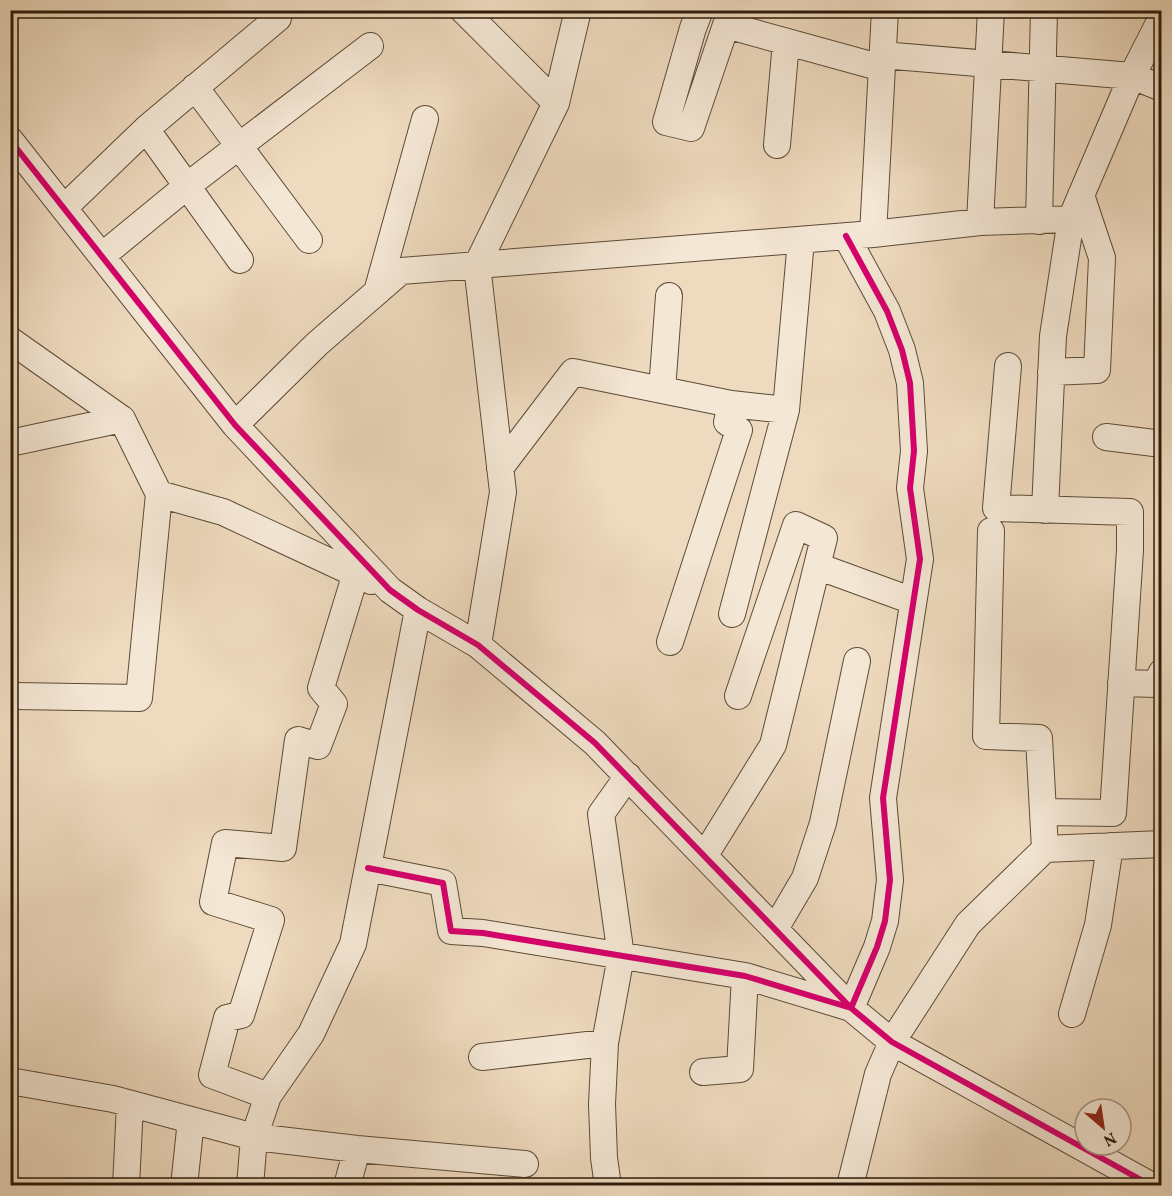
<svg xmlns="http://www.w3.org/2000/svg" width="1172" height="1196" viewBox="0 0 1172 1196" font-family="Vollkorn,serif">
	<style>
		.lines { fill: none; stroke-linecap: round; stroke-linejoin: round }
		.minor-casing { stroke: #5c4b36; stroke-width: 28 }
		.minor { stroke: #f4e7d5; stroke-width: 26 }
		.cycleway-casing { stroke: #f4e7d5; stroke-width: 10 }
		.cycleway { stroke: #d6006c; stroke-width: 6 }
	</style>
	<rect width="100%" height="100%" fill="#eedabe"/>
	<filter id="stains"><feTurbulence type="fractalNoise" baseFrequency=".00333" numOctaves="4"/><feColorMatrix values="0 0 0 0 .2 0 0 0 0 .09 0 0 0 0 .02 0 0 0 .5 -.17"/></filter>
	<radialGradient id="worn" r=".72"><stop offset=".6" stop-color="#630" stop-opacity="0"/><stop offset="1" stop-color="#630" stop-opacity=".3"/></radialGradient>
	<g class="lines">
		<g class="minor-casing">
			<path id="minor" d="M463,10l93,93
				M700,10l-7,18 -27,94 25,6 35,-103 156,43
				M882,55l250,21 30,12
				M195,87l114,153
				M146,129l94,131
				M10,140l225,285 155,165 28,20 60,35 117,98 256,265 41,34 260,144
				M777,145l9,-103
				M65,207l81,-78 132,-111
				M1039,221l5,-211
				M980,222l11,-212
				M873,234l12,-224
				M103,255l84,-69 183,-140
				M377,292l48,-173
				M10,340l112,79 37,75 64,18 148,69
				M1008,366l-12,142 134,4v38l-17,263 -70,-1
				M1051,372l46,-2 5,-112 -21,-63
				M662,390l7,-94
				M235,425l82,-81 84,-73 472,-37 107,-12 91,-3 61,-143 27,-53h3
				M1106,437l56,7
				M10,443l112,-24
				M500,468l73,-96 158,32
				M1045,510l8,-174 18,-117
				M991,531l-5,205 53,2 6,111
				M732,614l54,-204
				M670,642l69,-212 -12,-8 4,-18 55,6 15,-170
				M478,645l25,-153 -26,-227 79,-162 22,-93
				M1121,683l35,1 6,-12
				M15,696l124,2 20,-204
				M738,696l58,-171 28,13 -7,28 96,35
				M705,855l68,-110 44,-179
				M368,868l75,15 8,48 32,2 262,43 106,32 26,-61 8,-26 5,-41 -7,-82 37,-239 -10,-71 4,-37 -4,-68 -8,-33 -15,-39 -41,-75
				M775,929l30,-51 18,-55 34,-162
				M1072,1014l26,-89 12,-79
				M482,1057l123,-14
				M703,1072l37,-3 5,-93
				M10,1081l103,18 141,38 103,12 168,15
				M268,1096l43,-62 42,-90 65,-334
				M126,1186l4,-82
				M184,1186l7,-66
				M250,1186l4,-49 14,-41 -56,-21 15,-57 14,-3 30,-95 -58,-18 12,-59 58,5 15,-108 20,6 16,-42 -13,-16 35,-115
				M347,1186l10,-37
				M608,1186l-4,-28 -2,-54 3,-61 16,-87 -20,-142 27,-38
				M850,1186l28,-112 14,-32 76,-118 77,-75 117,-5"/>
		</g>
		<use href="#minor" class="minor"/>
		<g class="cycleway-casing">
			<path id="cycleway" d="M10,140l225,285 155,165 28,20 60,35 117,98 256,265 41,34 260,144
				M368,868l75,15 8,48 32,2 262,43 106,32 26,-61 8,-26 5,-41 -7,-82 37,-239 -10,-71 4,-37 -4,-68 -8,-33 -15,-39 -41,-75"/>
		</g>
		<use href="#cycleway" class="cycleway"/>
	</g>
	<rect width="1172" height="1196" fill="none" stroke="#eedabe" stroke-width="36"/>
	<rect x="12" y="12" width="1148" height="1172" fill="none" stroke="#2c1b09" stroke-width="3"/>
	<rect x="18" y="18" width="1136" height="1160" fill="none" stroke="#2c1b09" stroke-width="1.5"/>
	<g transform="translate(1103 1127) rotate(151)"><circle r="28" fill="#f4e7d5" stroke="#a49583" stroke-width="1.5"/>
	<path d="M0-4.5L10 22L0 15L-10 22Z" fill="#8f2418"/>
	<text y="-9" font-size="16" font-weight="bold" text-anchor="middle" fill="#2c1b09">N</text>
	</g>
	<rect width="100%" height="100%" filter="url(#stains)"/>
	<rect width="100%" height="100%" fill="url(#worn)"/>
</svg>
